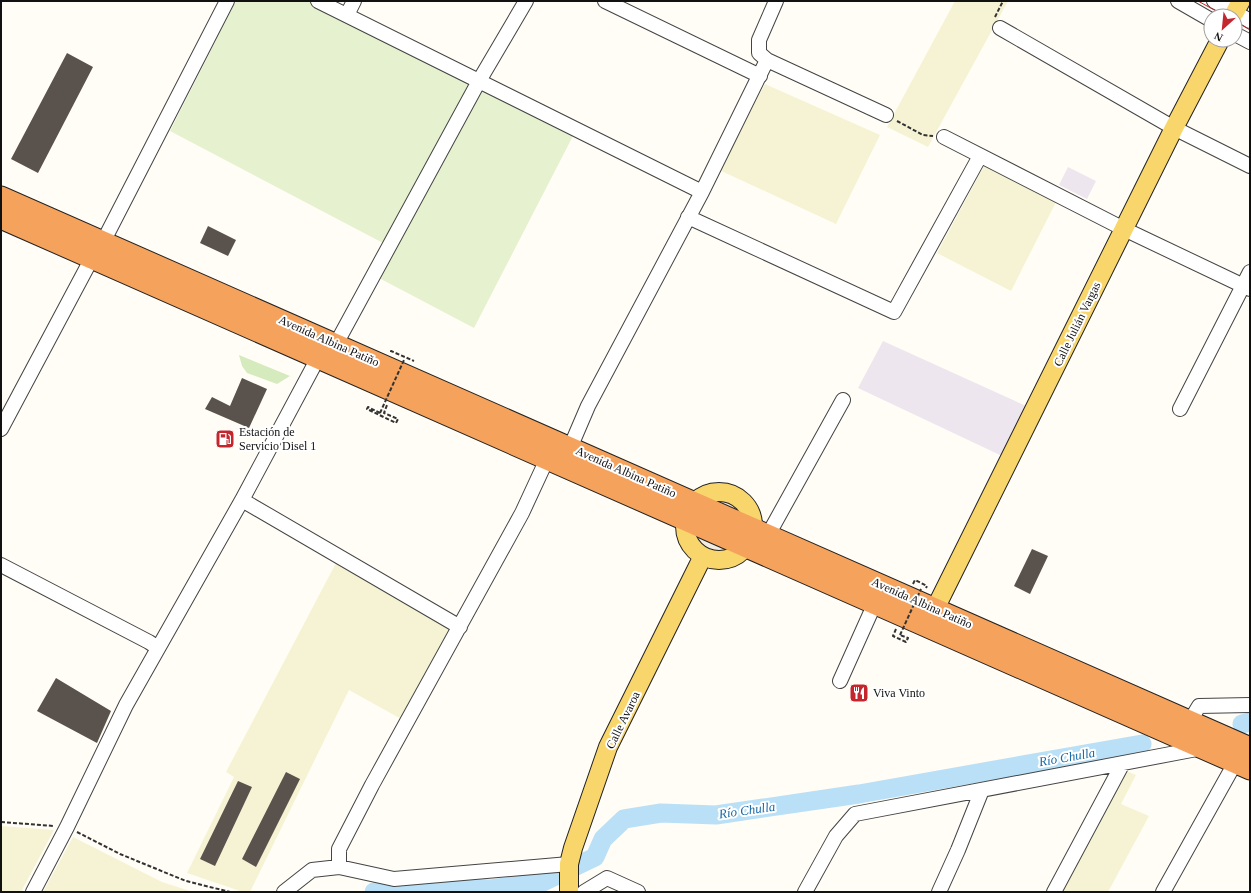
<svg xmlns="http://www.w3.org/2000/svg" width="1251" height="893" viewBox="0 0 1251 893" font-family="Georgia,serif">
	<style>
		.industrial { fill: #eee6ef }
		.farmland { fill: #f6f3d4 }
		.green { fill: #d5ebbd }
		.pitch { fill: #e6f2cf }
		.plaza { fill: #f1ede2 }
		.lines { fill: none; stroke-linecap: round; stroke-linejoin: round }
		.river { stroke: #b9e0f7; stroke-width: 19 }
		.building { fill: #5a524d }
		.minor-casing { stroke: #444; stroke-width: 16 }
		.major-casing { stroke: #222; stroke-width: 20 }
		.highway-casing { stroke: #222; stroke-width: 23 }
		.path { stroke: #333; stroke-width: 2; stroke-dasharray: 4 2; stroke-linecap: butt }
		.minor { stroke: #fff; stroke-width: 14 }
		.major { stroke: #f9d66b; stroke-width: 18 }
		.highway { stroke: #f5a25d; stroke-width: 21 }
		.tram { stroke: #c4262e; stroke-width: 1 }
		.path-bridge { stroke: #333; stroke-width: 2; stroke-dasharray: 4 2; stroke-linecap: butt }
		.labels { text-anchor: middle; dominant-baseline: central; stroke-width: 4; stroke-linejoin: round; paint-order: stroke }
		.street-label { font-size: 12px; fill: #111; stroke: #fff }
		.poi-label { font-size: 12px; fill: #111; stroke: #fff; text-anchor: start }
		.water-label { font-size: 13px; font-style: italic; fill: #1768a6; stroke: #fff }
	</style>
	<rect width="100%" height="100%" fill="#fffdf5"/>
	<path class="industrial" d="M1068,167l28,14 -9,18 -28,-14z
		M883,341l143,65 -24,50 -144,-68z"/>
	<path class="farmland" d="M955,1h53l-80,146 -41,-20z
		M765,84l115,51 -44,89 -117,-54z
		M984,166l72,36 -45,89 -74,-38z
		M336,563l118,67 -51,90 -54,-30 -99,202h-7l-56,-19 47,-96 -8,-5z
		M1124,770l12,5 -15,29 28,12 -41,76 -47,-1z
		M1,826l53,4 -33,62h-20z
		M73,837l89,45 31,10h-150z"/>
	<path class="green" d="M239,355l51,21 -13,8 -30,-11 -5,-7z"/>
	<path class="pitch" d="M236,1h72l157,76 6,6 -88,160 -213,-112z
		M478,90l7,1 89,43 -100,194 -95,-50z"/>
	<path class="plaza" d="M721,496l5,1 10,4 4,3 5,9 -34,-14z
		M693,536l35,15 -10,2 -11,-2 -8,-6z"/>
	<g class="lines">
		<path class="river" d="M1242,724l8,-2
			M374,892l84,-4 33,1 52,-7 52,-25 8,-18 21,-20 37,-6 55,2 143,-21 283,-50"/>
	</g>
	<path class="building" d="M67,53l26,14 -55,106 -27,-14z
		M208,226l28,14 -8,16 -28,-13z
		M242,378l25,11 -18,39 -44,-19 7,-12 18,9z
		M1032,549l16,7 -18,38 -16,-8z
		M56,678l55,33 -14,32 -60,-32z
		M286,772l14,7 -44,88 -14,-8z
		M238,781l14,6 -37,79 -15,-7z"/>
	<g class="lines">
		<g class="minor-casing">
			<path id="minor" d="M318,1l384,191
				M605,1l155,75
				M1178,1l33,19
				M1214,1l21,11 15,9
				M347,15l7,-14
				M1000,28l174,100 76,38
				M1235,34l15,8
				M767,60l119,55
				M944,137l180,92 126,60
				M688,217l206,95 86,-156
				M103,242l124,-241
				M336,344l143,-263 47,-80
				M1180,409l70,-137
				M1,429l91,-171
				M570,448l18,-42 114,-214 65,-132 -8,-7v-13l17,-39
				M242,500l218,127
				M768,535l75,-135
				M1,565l148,77 9,6
				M840,681l35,-78
				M1190,721l9,-15 51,-1
				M339,867v-18l33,-64 150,-272 25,-54
				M33,892l34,-65 59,-122 116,-205 76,-142
				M284,892l28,-22 27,-3 55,12 175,-15
				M584,892l23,-14 31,14
				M805,892l31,-56 19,-22 347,-66
				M939,892l19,-42 24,-60
				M1054,892l69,-129
				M1163,892l72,-129"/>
		</g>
		<g class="major-casing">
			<path id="major" d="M1235,12l6,-11
				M685 526a34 34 0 1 1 68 0a34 34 0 1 1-68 0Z
				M935,609l239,-481 46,-88
				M569,892v-28l4,-16 35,-101 95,-191"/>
		</g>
		<g class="highway-casing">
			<path id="highway" d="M1,197l1249,551
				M1,218l1249,551"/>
		</g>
		<path class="path" d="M995,17l8,-16
			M897,121l26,14 10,1
			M391,352v-1l23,10
			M380,413l-12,-6 -1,2 29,14 2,-4 -14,-6 3,-8
			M913,584l2,-4 12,6 -1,2
			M896,629l-3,7 13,6 2,-4 -8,-3
			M1,822l53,4
			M77,832l43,22 66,27 44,11"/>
		<use href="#minor" class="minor"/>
		<use href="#major" class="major"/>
		<use href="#highway" class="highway"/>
		<path class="tram" d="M1198,1l27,15
			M1235,21l15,9"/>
		<path class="path-bridge" d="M380,413l24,-53
			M900,635l21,-46"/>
	</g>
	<defs>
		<g id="fuel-square" transform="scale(1)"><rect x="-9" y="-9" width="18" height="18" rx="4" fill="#c4262e" stroke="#fff"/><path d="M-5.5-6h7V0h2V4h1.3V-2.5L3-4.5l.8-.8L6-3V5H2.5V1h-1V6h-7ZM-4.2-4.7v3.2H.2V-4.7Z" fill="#fff"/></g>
		<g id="restaurant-square" transform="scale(1)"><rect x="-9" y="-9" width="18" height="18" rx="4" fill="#c4262e" stroke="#fff"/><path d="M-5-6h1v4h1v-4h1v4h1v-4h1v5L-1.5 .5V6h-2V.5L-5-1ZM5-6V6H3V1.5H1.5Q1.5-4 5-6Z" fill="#fff"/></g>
	</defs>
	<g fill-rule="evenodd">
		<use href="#fuel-square" x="225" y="439"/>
		<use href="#restaurant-square" x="859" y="693"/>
	</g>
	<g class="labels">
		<g class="street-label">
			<text transform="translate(1077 324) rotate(-64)">Calle Julián Vargas</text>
			<text transform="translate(329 341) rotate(24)">Avenida Albina Patiño</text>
			<text transform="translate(626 472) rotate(24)">Avenida Albina Patiño</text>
			<text transform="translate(922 603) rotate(24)">Avenida Albina Patiño</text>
			<text transform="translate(623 720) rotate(-64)">Calle Avaroa</text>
		</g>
		<g class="poi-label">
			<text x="239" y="432">Estación de<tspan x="239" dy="14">Servicio Disel 1</tspan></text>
			<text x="873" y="693">Viva Vinto</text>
		</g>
		<g class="water-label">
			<text transform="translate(1067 757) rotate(-10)">Río Chulla</text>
			<text transform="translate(747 810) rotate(-8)">Río Chulla</text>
		</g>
	</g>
	<rect width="1251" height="893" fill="none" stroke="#111111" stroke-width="4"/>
	<g transform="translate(1223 28) rotate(207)"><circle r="19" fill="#ffffff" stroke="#a0a0a0"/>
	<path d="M0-3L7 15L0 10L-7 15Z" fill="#c4262e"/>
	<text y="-6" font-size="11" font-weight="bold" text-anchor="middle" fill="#111111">N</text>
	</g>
</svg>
